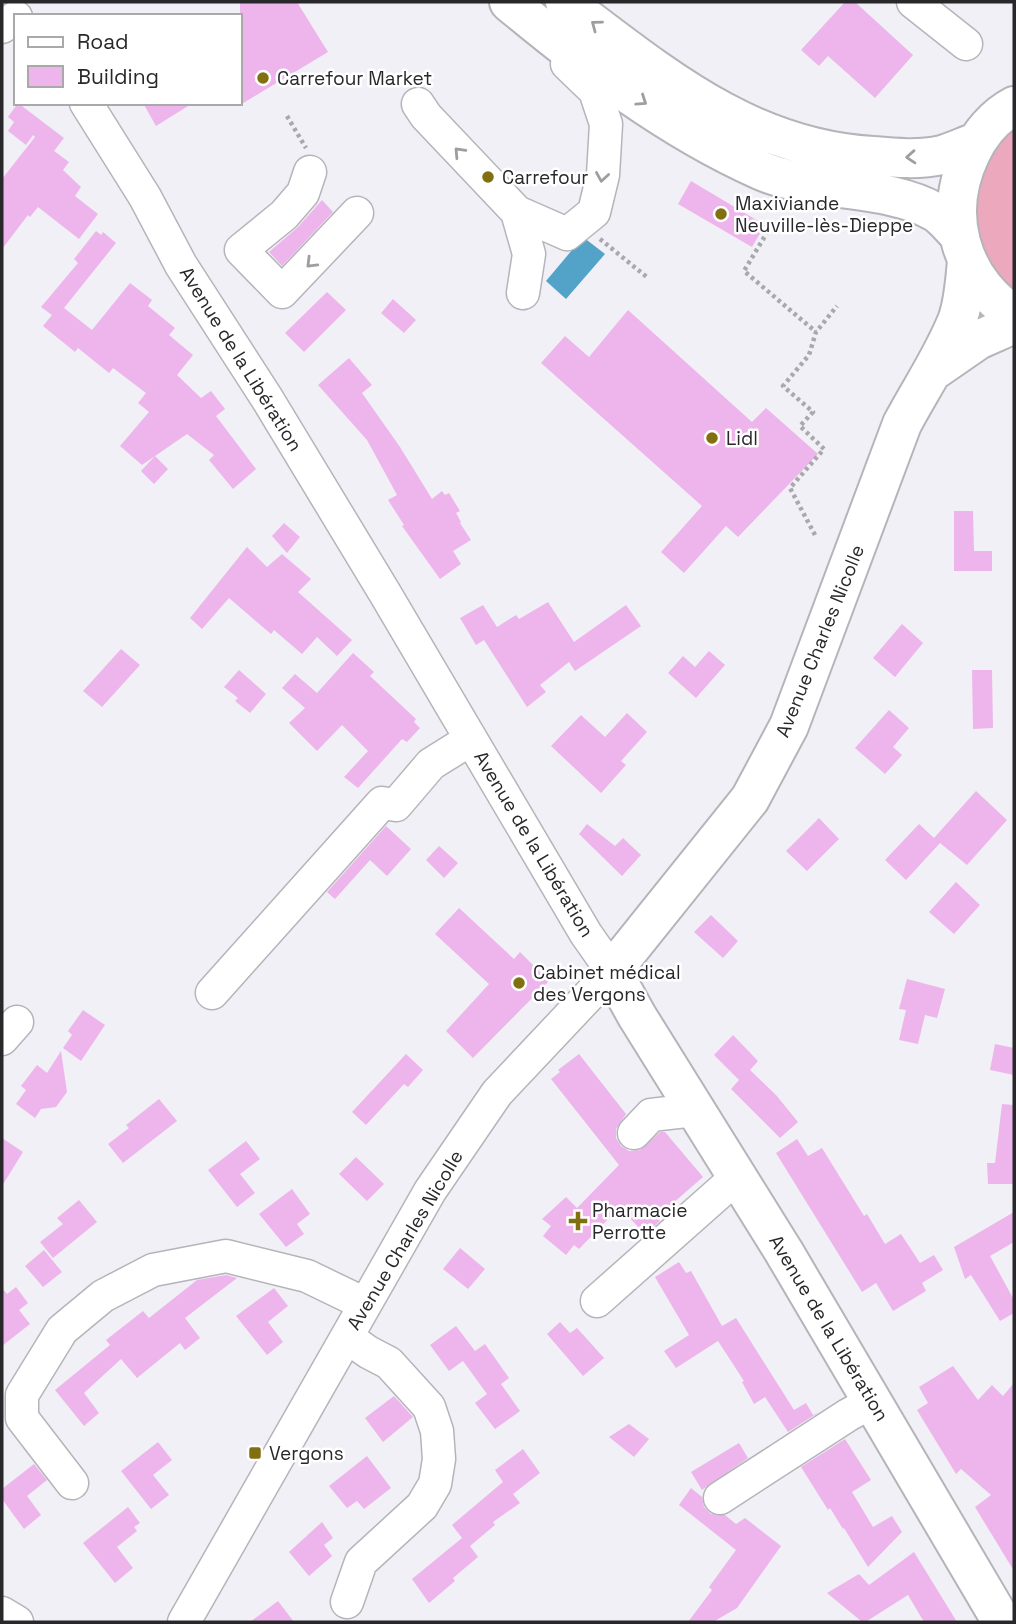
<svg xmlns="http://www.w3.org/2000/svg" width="1016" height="1624" viewBox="0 0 1016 1624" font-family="'Space Grotesk',sans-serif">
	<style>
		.green { fill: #eca8bc }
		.water { fill: #52a3c7 }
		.building { fill: #edb5eb }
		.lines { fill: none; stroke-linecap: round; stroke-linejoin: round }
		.minor-casing { stroke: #b5b4ba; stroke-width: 35 }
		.major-casing { stroke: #b5b4ba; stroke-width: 42 }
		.path { stroke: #a9a8ad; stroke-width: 4.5; stroke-dasharray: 3.5 3.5; stroke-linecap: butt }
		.minor { stroke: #fff; stroke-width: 32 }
		.major { stroke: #fff; stroke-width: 38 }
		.oneway { stroke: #9e9e9f }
		.poi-dot { fill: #827010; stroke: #fff; stroke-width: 2.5 }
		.labels { text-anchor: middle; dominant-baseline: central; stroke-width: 5; stroke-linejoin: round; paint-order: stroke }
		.poi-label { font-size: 19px; fill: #28272a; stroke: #fff; text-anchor: start }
		.street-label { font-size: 19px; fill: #28272a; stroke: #fff }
	</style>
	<rect width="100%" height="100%" fill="#f1f0f6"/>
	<path class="green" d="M1014,127v167c-32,-26 -51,-79 -35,-119 8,-19 20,-34 35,-48z"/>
	<path class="water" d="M583,237l22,17 -39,45 -20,-18z"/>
	<path class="building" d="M240,2h57l31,50 -88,53z
		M845,2h10l58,53 -38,43 -47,-42 -9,10 -18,-16z
		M18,103l46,35 -10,13 -12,-9 27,20 -6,8 18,17 -6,9 23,18 -19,25 -41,-32 -8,10 -2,-2 -26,34v-70l33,-42 -2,-2 -7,10 -18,-14 6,-9 -6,-5z
		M143,103h50l-37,23z
		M691,181l74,44 -13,22 -74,-43z
		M322,200l11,12 -51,54 -13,-14 29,-25z
		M96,231l5,4 2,-3 13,11 -52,65 28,22 38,-47 22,17 -4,6 27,22 -6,7 24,20 -16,20 24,23 10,-7 14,18 -9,7 40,53 -23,20 -24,-29 5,-5 -27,-21 -45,31 -22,-19 29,-34 -11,-9 8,-10 -33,-25 -4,5 -31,-25 -3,4 -32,-26 9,-11 -11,-8 37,-44 -4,-4z
		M327,292l19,18 -42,42 -19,-19z
		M393,299l23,21 -12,13 -23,-20z
		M628,310l124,112 14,-14 52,46 -80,83 -12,-11 -42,47 -23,-21 41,-46 -161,-143 24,-27 24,21z
		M349,358l23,27 -10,8 38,54 32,52 10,-8 3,4 4,-2 11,18 -4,2 5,9 -1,1 11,17 -18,11 8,13 -21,15 -38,-53 2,-1 -16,-25 9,-5 -30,-55 -49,-55z
		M155,456l13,13 -14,15 -13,-13z
		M954,511h19l1,40h18v20h-38z
		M284,523l16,14 -13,16 -15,-17z
		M247,547l20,20 15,-13 29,25 -13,13 54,48 -15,16 -20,-19 -15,17 -28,-24 -3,4 -42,-36 -27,31 -12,-11z
		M548,602l26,40 52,-37 15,21 -66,45 -6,-9 -29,23 6,7 -19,15 -43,-67 -8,5 -16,-27 23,-13 14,22 19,-12 3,4z
		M902,624l21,19 -28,34 -22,-19z
		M121,649l19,16 -38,42 -19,-16z
		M709,651l16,14 -29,33 -28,-25 15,-17 12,11z
		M353,653l21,19 -4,4 46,43 -2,3 6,6 -13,14 -5,-3 -44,49 -14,-11 24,-26 -26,-26 -25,26 -28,-28 16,-15 -23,-20 13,-14 22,19z
		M239,670l27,24 -16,19 -15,-12 3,-3 -14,-11z
		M972,670h20l1,58 -20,1z
		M889,710l20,18 -16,19 9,8 -17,19 -30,-26z
		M627,713l20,19 -26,29 5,4 -25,28 -50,-47 30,-31 24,22z
		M976,791l31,29 -40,45 -27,-22 -34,37 -21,-20 34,-36 15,14z
		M819,818l20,21 -32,32 -21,-20z
		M587,824l28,22 8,-8 18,17 -19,21 -43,-42z
		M386,826l25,23 -24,27 -17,-16 -35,39 -8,-7z
		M439,846l19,17 -14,15 -18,-18z
		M956,882l24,23 -26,29 -25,-22z
		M459,908l55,51 6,-7 29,29 -76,77 -27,-27 43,-47 -54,-50z
		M711,915l27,26 -15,17 -29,-26z
		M907,979l38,10 -8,29 -12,-3 -7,29 -19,-4 7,-30 -7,-1z
		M83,1010l22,15 -24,36 -18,-13 9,-13 -4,-4z
		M733,1035l25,26 -8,9 26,25 22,27 -18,16 -49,-49 8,-9 -25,-25z
		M995,1044l19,4v27l-24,-5z
		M61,1051l6,41 -11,15 -15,2 -6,9 -19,-14 10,-14 -5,-4 16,-21 10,8z
		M406,1054l17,16 -15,17 -4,-3 -38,41 -14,-13z
		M579,1054l47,60 -10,15v9l5,8 8,5 11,-1 20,-18h5l38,45 -46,40 3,4 -15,13 -21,-22 -6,6 -5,-4 -34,35 -5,-4 -8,10 -23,-19 8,-10 -9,-7 24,-22 11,11 42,-43 -68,-86 9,-7 -2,-2z
		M159,1099l18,22 -54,42 -15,-19 21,-16 -3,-3z
		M1002,1104l12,1v79h-26l-1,-21h8z
		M2,1138l21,14 -21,34z
		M797,1139l11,17 14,-8 42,68 3,-2 18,30 16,-10 19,29 14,-8 9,15 -21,13 4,8 -33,20 -17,-28 -14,9 -86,-139z
		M246,1141l14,18 -20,15 15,19 -18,14 -29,-37z
		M356,1157l28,27 -17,17 -28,-27z
		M292,1189l18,25 -13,10 7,10 -18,13 -27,-33z
		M79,1200l18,22 -44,36 -13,-16 23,-18 -6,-6z
		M1014,1212v30l-24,14 24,44v13l-14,8 -29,-46 -6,4 -11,-32z
		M460,1248l25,21 -17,20 -25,-20z
		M44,1250l18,22 -19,15 -18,-21z
		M679,1262l7,11 5,-2 31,55 14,-8 58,92 12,-7 7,12 6,-3 -31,20 -23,-35 -11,7 -12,-22 2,-1 -26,-40 -42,27 -12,-17 25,-16 -34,-58z
		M226,1275l11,3 -52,40 15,20 -15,12 -5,-7 -43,35 -16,-19 -37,34 15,20 -15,13 -29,-36 55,-45 -4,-5 37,-29 6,7 48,-38z
		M16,1287l12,16 -9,7 11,14 -28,22v-58l5,6z
		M274,1288l14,18 -20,16 15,20 -16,13 -31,-39z
		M560,1322l10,11 7,-5 27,30 -21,18 -36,-42z
		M456,1326l19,25 10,-7 24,34 -8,6 19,27 -25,18 -20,-26 12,-9 -24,-33 -14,10 -19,-26z
		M953,1366l25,34 14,-15 11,11 11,-13v188l-39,-64 16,-12 -30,-26 -5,5 -39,-64 11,-7 -9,-16z
		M394,1396l19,21 -30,25 -18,-24z
		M629,1424l20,15 -15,18 -25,-20z
		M845,1439l26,41 -19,12 21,35 19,-11 10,16 -34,35 -24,-39 -1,1 -13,-21 -2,2 -27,-43z
		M158,1442l14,18 -19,15 16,20 -18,14 -30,-38z
		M739,1443l9,15 -46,32 -11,-18z
		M523,1449l17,24 -27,21 7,9 -27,19 2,3 -25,21 8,11 -25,21 2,3 -26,22 -17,-24 50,-41 -10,-13 51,-43 -8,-12z
		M367,1456l24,32 -27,21 -7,-8 -10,7 -18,-22z
		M34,1464l13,16 -20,16 14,19 -17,14 -22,-30v-10z
		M691,1488l11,9 2,10 7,7 14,1 11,9 9,-6 36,28 -44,62 -24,14h-25l24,-32 -3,-3 27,-37 -57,-45z
		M128,1507l12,16 -6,4 3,4 -20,16 16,21 -18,15 -32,-40z
		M322,1522l11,16 -9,7 8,11 -23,20 -20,-24z
		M914,1552l43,70h-33l-16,-27 -41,26h-6l-34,-28 32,-19 10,11z
		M278,1601l16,21h-44z"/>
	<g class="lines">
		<g class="minor-casing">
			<path id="minor" d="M913,2l53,42
				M2,27l14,-10
				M86,103l59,94 36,68 87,135 118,195 200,339 26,37 -115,122 -67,98 -246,431
				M418,104l8,12 91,96 12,42 -6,39
				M310,172l-7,21 -19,22 -43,35 41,42 75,-79
				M517,212l50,22 27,-22 9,-37 3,-51 -11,-33 -28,-27
				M212,993l170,-190 14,2 35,-41 40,-25
				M2,1039l15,-17
				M634,1133l17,-18 44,-5
				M597,1301l140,-124
				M347,1337l21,15 21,11 40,44 8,24 2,28 -4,25 -13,22 -61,56 -14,40
				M72,1483l-50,-65v-23l40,-65 41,-34 50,-26 73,-14 81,20 58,28
				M720,1498l128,-83 24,-13
				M2,1613l15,9"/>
		</g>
		<g class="major-casing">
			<path id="major" d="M509,2c76,63 159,127 251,168 51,23 127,14 175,42 8,5 16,15 23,22
				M565,2c96,72 183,147 308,154 22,2 47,4 69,-1 11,-3 23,-9 35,-13
				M1014,106c-19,10 -34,28 -43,47 -29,60 -12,124 43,162
				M967,261c-2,20 -3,42 -10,60 -15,37 -37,69 -55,103l-113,302 -39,73 -138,172 25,45 147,236 218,370
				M936,369l42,-29 36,-16"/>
		</g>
		<path class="path" d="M287,116l19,32
			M768,231l-24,40 72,61
			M600,239l48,39
			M815,535l-25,-47 34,-39 -24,-23 13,-14 -30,-26 26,-31 7,-23 21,-26"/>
		<use href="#minor" class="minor"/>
		<use href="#major" class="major"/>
	</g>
	<defs><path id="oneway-chevron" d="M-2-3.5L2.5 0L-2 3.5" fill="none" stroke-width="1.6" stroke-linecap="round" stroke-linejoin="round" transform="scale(1.75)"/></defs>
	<g class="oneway">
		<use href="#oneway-chevron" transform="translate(596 25) rotate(-143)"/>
		<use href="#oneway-chevron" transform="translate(642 101) rotate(34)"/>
		<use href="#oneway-chevron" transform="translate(459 152) rotate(-133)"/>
		<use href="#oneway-chevron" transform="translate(911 157) rotate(176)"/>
		<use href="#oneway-chevron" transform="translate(602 177) rotate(99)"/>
		<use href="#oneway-chevron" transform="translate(311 263) rotate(135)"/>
	</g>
	<g class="poi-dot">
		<circle cx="263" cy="78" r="7"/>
		<circle cx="488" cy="177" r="7"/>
		<circle cx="721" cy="214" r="7"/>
		<circle cx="712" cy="438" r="7"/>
		<circle cx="519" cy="983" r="7"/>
		<path d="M574.5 1210.5h7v7h7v7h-7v7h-7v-7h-7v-7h7z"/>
		<rect x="248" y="1446" width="14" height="14" rx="3.5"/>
	</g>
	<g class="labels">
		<g class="poi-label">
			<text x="277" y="78">Carrefour Market</text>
			<text x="502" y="177">Carrefour</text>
			<text x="735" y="203">Maxiviande<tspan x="735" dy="22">Neuville-lès-Dieppe</tspan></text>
			<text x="726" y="438">Lidl</text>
			<text x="533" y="972">Cabinet médical<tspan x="533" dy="22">des Vergons</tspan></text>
			<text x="592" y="1210">Pharmacie<tspan x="592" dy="22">Perrotte</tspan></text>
			<text x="269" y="1453">Vergons</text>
		</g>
		<g class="street-label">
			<text transform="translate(241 359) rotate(58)">Avenue de la Libération</text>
			<text transform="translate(820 641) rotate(-68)">Avenue Charles Nicolle</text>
			<text transform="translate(534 844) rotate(59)">Avenue de la Libération</text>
			<text transform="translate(405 1240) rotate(-59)">Avenue Charles Nicolle</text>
			<text transform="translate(829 1328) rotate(59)">Avenue de la Libération</text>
		</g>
	</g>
	<rect width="1016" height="1624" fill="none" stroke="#28272a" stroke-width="7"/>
	<rect x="14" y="14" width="228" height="91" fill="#ffffff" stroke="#a9a9aa" stroke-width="2"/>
	<rect x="28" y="37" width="35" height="10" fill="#ffffff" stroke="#a9a9aa" stroke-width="2"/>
	<text x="77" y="49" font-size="21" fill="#28272a">Road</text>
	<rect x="28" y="66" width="35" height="21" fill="#edb5eb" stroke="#a9a9aa" stroke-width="2"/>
	<text x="77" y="84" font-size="21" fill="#28272a">Building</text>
</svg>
